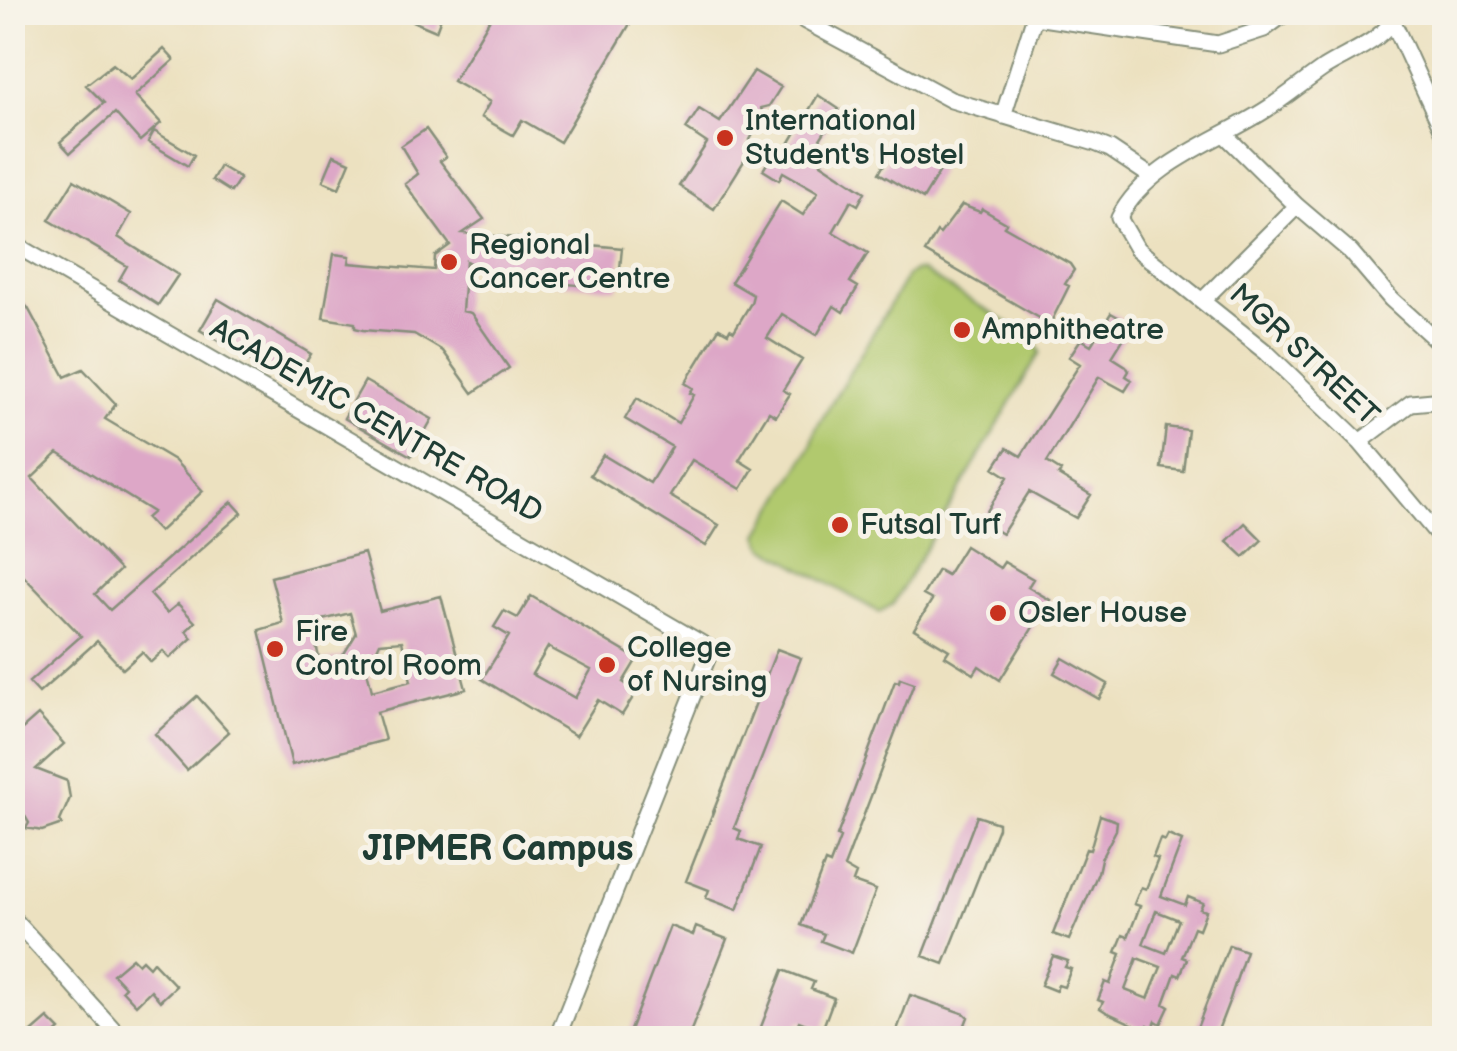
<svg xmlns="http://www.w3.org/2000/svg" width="1457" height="1051" viewBox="0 0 1457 1051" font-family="'Balsamiq Sans',sans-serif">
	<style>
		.green { fill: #b1c96e; stroke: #688351; stroke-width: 2.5 }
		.building { fill: #dda7c7; fill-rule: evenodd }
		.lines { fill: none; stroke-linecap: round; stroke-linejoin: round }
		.minor-casing { stroke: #868f7a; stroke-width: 19 }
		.minor { stroke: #fff; stroke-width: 15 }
		.poi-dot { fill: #c8321e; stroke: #f7f3e8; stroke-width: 4 }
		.labels { text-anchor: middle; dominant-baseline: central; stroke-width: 10; stroke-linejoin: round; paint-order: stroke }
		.poi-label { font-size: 30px; fill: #1f3d34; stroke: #f7f3e8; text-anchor: start }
		.street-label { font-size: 30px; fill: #1f3d34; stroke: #f7f3e8 }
		.quarter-label { font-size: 35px; font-weight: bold; fill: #1f3d34; stroke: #f7f3e8 }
	</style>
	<rect width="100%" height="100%" fill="#f7f3e8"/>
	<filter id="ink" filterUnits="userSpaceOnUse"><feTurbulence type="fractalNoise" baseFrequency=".01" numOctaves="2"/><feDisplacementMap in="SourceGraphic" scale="20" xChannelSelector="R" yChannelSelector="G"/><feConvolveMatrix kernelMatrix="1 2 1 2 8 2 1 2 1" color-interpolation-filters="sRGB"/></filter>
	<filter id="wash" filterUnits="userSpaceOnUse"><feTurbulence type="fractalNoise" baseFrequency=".0048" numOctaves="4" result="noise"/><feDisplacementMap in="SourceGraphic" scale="40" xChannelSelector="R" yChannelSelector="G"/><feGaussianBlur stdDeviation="2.25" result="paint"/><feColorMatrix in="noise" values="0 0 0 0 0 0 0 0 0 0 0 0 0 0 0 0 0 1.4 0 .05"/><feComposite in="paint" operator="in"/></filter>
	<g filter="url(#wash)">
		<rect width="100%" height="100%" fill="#ece1c0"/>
		<path class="green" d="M921,271l112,67 7,14 -147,252 -14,8 -115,-65 -5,-13 52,-87 5,-18 91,-153 7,-5z"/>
		<g id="blocks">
			<path class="building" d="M391,12h52l-7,19z
				M494,12h143l-77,130 -38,-22 -9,15 -32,-18 9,-15 -37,-21z
				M164,49l10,11 -39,35 26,28 -21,18 -25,-28 -45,40 -10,-11 44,-39 -18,-18 27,-21 18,15z
				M754,71l27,16 -12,19 -8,2 2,8 -17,31 5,3 -37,59 -35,-23 28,-43 -21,-14 13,-20 21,13z
				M818,95l21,14 -22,35 10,9 -6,10 44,29 -7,13 -7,-4 -18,31 35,21 -18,29 8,5 -15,25 -9,-6 -17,29 -35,-21 -15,24 35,22 -19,30 7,4 -14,22 -7,-4 -30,48 14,9 -12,20 -49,-29 -22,36 49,29 -13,21 -116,-71 13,-20 47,28 22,-36 -47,-28 12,-21 41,25 16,-28 -4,-2 3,-5 -8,-5 34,-55 9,5 2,-4 4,2 17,-28 2,-8 -22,-13 5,-8 45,-73 22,14 15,-23 -35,-20 -4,8 -16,-10 12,-20 8,4z
				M426,129l20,28 -6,4 44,58 -21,14 159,15 -4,41 -123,-12 -29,-16 -4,50 9,2 38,55 -36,25 -30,-42 -29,-17 -51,-4 -8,-2v-5l-32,-5 11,-64 16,2 -1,7 85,7 1,-14 15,-11 -45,-61 13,-10 -17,-28z
				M154,131l40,24 -6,11 -40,-24z
				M896,144l44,27 -17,28 -44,-26z
				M334,155l16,7 -11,26 -16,-7z
				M220,166l20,12 -9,14 -19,-12z
				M74,180l57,34 -13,23 60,38 -20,30 -39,-25 8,-14 -78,-46z
				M962,205l18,7 2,-3 24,14 -2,3 66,38 4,6 -9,14 4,2 -19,38 -125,-72 12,-20 3,2z
				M12,291l16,17 37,69 18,-8 33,35 -11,15 69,41 29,31 -44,41 -13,-14 7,-6 -95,-59 -26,25 88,92 -25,24 15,16 122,-108 10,11 -92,81 17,19 11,-9 17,18 -9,9 6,7 -22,20 -7,-7 -12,11 -9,-10 -19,17 -26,-28 -58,52 -10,-11 52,-46 -69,-72v-141l11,-10 -11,-18z
				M218,299l93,55 -19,31 -92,-55z
				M1111,313l21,12 -20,32 14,9 3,5 -3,5 6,4 -7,11 -26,-14 -52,85 14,9 -3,4 33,20 -15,23 -47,-26 -27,42 -21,-13 27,-44 -14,-9 13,-20 14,8 59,-92 -11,-7 12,-18 10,6z
				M365,381l67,38 -21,37 -67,-38z
				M1166,427l22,3 -5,41 -22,-3z
				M1245,523l17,17 -18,17 -17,-16z
				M965,546l35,22 4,-6 29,17 -5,8 22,13 -50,80 -21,-14 -5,8 -29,-18 4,-6 -35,-21 18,-29 -9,-5 15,-25 9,5z
				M364,553l16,58 61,-15 25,93 -89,23 8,28 -93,25 -33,-135 24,-7 -12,-46zM350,613l6,21 -14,23 -22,5 -9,-39zM402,641l9,40 -39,10 -5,-20 13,-28z
				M531,596l106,63 -14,23 14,9 -15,24 -24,-15 -22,36 -94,-57 27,-43 -15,-9 10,-16 14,7zM548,647l43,23 -16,28 -43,-24z
				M777,649l24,9 -67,170 7,3 -3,8 23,8 -24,63 -31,-12 3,-8 -23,-9z
				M1063,658l45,26 -9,15 -45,-26z
				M900,678l14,5 -70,184 12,7 -3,8 23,8 -24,63 -31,-12 3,-7 -23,-9 24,-63 5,2 10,-26 -3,-2 58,-155 4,1z
				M197,696l32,36 -42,38 -32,-36z
				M38,715l26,29 -28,25 31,12 3,17 -10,23 2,3 -20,7 -16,-3 3,-5 -17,-29v-56z
				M1100,815l17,6 -1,9 -15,29 -3,14 -29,67 -16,-6 33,-85 4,1z
				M977,816l21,7v5l-54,136 -21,-8z
				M1168,835l14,6 -21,55 24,9 3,-8 15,6 -3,6 6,2 -7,18 -5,-2 -12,30 5,2 -7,17 -5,-2 -11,30 5,3 -8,17 -5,-3 -3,7 -5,-3 -3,5 -39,-18 -6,-4 3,-6 -5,-2 7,-18 5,2 2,-6 9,-24 -5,-2 7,-17 5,2 12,-31 -6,-2 7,-17 5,2 12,-30 -5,-2 7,-18 5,2zM1156,911l23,9 -13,33 -23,-9zM1137,958l24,9 -13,32 -23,-9z
				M670,926l23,9 3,-8 31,12 -39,99h-61z
				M1229,945l17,6 -16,48 -15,39h-22z
				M1053,956l15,5 -3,6 6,2 -7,18 -6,-2 -2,6 -15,-6z
				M132,958l6,6 4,-4 7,7 4,-5 23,24 -16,15 -9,-11 -15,15 -14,-15 3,-3 -12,-13z
				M783,970l31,12 -3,7 23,9 -12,32 -23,-9 -7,17h-17l-16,-6z
				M910,995l55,19 3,3 -8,21h-66z
				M48,1018l12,12 -9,8h-26z"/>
		</g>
	</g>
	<g filter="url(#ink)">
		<use href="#blocks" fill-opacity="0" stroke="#868f7a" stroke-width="2.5"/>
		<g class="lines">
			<g class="minor-casing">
				<path id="minor" d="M800,12l5,9 146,79 144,43 15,6 42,28
					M1397,12c-10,28 -50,41 -73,56 -19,13 -37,28 -57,41 -49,32 -120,54 -148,109l18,31 130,104 93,89 84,100
					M1035,17l183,27 46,-15 23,-17
					M1393,22l51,111
					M1003,116l33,-104
					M1224,134l73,72 54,46 40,47 53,48
					M12,243l699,406 -154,389
					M1203,300l94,-94
					M1360,442l51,-39 33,-3
					M12,917l109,121"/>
			</g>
			<use href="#minor" class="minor"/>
		</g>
	</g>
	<g class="poi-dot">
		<circle cx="725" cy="138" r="10"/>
		<circle cx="449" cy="262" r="10"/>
		<circle cx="962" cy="330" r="10"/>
		<circle cx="840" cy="525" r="10"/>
		<circle cx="998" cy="613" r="10"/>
		<circle cx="275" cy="649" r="10"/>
		<circle cx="607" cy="665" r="10"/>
	</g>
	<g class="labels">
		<g class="poi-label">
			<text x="745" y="121">International<tspan x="745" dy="34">Student's Hostel</tspan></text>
			<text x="469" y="245">Regional<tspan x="469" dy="34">Cancer Centre</tspan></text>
			<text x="982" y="330">Amphitheatre</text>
			<text x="860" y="525">Futsal Turf</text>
			<text x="1018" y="613">Osler House</text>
			<text x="295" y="632">Fire<tspan x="295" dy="34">Control Room</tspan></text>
			<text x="627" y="648">College<tspan x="627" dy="34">of Nursing</tspan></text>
		</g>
		<g class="street-label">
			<text transform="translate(1304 355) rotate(43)">MGR STREET</text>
			<text transform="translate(376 421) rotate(30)">ACADEMIC CENTRE ROAD</text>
		</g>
		<g class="quarter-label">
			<text x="498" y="849">JIPMER Campus</text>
		</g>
	</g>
	<rect width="1457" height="1051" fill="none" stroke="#f7f3e8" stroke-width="50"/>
</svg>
